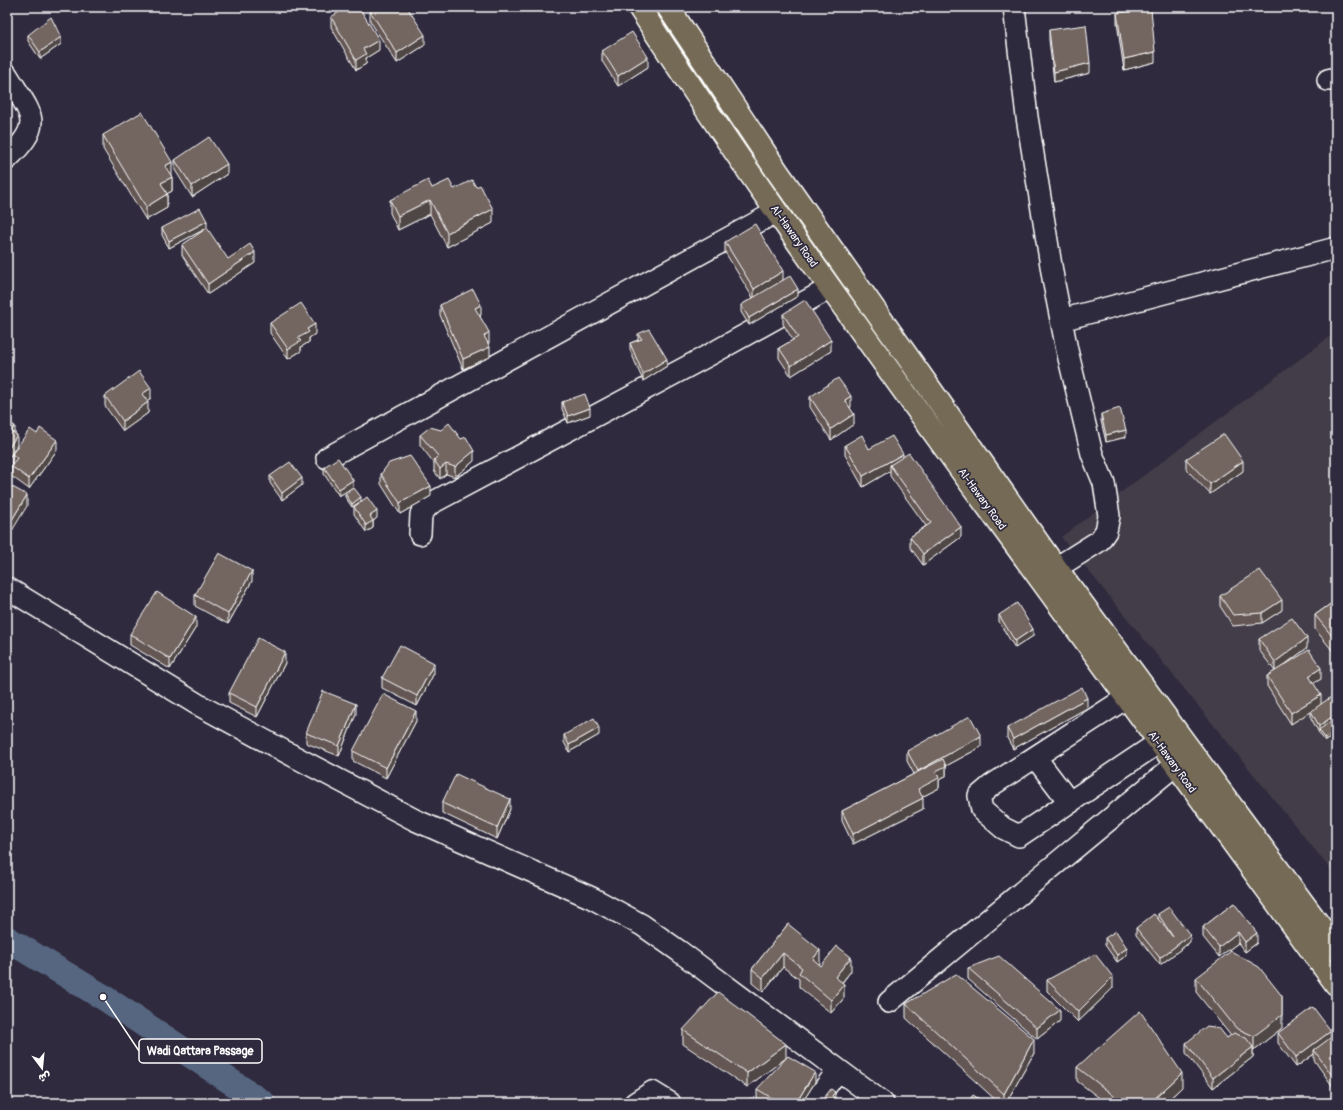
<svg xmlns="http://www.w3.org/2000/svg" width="1343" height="1110" viewBox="0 0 1343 1110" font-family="Pangolin,'Playpen Sans Arabic',sans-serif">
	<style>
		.built { fill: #433c48 }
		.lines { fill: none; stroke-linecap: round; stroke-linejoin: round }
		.river { stroke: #576681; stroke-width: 26 }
		.minor-casing { stroke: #fff; stroke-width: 24 }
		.highway-casing { stroke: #fff; stroke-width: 25 }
		.minor { stroke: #2f2a3d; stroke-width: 21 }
		.highway { stroke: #746b55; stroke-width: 22 }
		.wall { fill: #635753; stroke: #fff }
		.shaded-wall { fill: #504744; stroke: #fff }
		.building { fill: #736561; stroke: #fff }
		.labels { text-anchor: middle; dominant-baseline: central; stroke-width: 3.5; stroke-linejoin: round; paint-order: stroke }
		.street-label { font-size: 11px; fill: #fff; stroke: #2f2a3d }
		.leader { fill: none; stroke: #fff; stroke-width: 1.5 }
		.callout-dot { fill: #fff; stroke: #2f2a3d; stroke-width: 1.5 }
		.callout { fill: #2f2a3d; stroke: #fff; stroke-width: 1.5 }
		.callout-label { font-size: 12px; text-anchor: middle; font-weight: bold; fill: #fff }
	</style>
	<rect width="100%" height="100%" fill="#2f2a3d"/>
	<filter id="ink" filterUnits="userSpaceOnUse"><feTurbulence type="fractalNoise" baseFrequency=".025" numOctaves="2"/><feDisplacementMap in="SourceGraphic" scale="8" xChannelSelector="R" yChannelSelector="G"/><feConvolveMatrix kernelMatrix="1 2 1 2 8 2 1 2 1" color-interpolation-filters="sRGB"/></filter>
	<g filter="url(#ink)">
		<path class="built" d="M1336,332v544l-275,-339z"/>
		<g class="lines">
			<path class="river" d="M7,939l96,58 160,106"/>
			<g class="minor-casing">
				<path id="minor" d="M1014,7l13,110 27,167 13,66 25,104 12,29 5,33 -3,15 -7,10 -43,27
					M7,75c24,40 39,47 0,84
					M1328,80l8,-2
					M1061,320l275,-72
					M327,458l449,-246
					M420,534l1,-20 9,-10 281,-150 119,-66
					M7,588l190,116 102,55 116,61 177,78 50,27 37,26 204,152
					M1126,698l-134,87 -13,11 3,14 21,18 16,8 139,-93
					M1035,757l35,46
					M889,1002l285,-236
					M635,1103l17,-11 18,11
					M814,1103l24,-33"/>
			</g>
			<g class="highway-casing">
				<path id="highway" d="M639,7c102,159 213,312 324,466 124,171 248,342 373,511
					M668,7l109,164 279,397 280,380"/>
			</g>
			<use href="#minor" class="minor"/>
			<use href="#highway" class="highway"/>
		</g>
		<path class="wall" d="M370,11l55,34 -28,18 -27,-42z
			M1117,13l38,49 -31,8 -7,-47z
			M331,17l48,33 -13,8v6l-10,6 -25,-43z
			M1049,30l41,43 -36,9 -5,-42z
			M28,35l33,9 -21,15 -12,-18z
			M602,51l46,16 -30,19 -16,-25z
			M103,135l69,41v15l-5,3v14l-21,12 -43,-71z
			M175,160l52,14 -35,23 -17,-27z
			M432,188l22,1 39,34 -46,24 -17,-33 -32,16 -8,-17v-13z
			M162,228h45l-38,20 -7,-13z
			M725,242l58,38 15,16 -49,29 -8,-13v-7l12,-7 -28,-46z
			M182,245l46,14 27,4 -47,31 -26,-39z
			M440,305l41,10 -1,1 9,27h-1l2,14 -27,12 -23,-54z
			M783,314l48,37 -40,25 -12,-18v-10l14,-8 -10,-16z
			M270,323l45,11 -6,4v4l-8,5v4l-13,8 -18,-26z
			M638,334l29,32 -24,15 -13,-31v-7l8,-3z
			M105,396l46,2 -4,3 1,12 -25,18 -18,-25z
			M810,397l41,10h-1l4,17 -23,16 -21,-33z
			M562,402l28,13 -22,8 -6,-14z
			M1101,414l25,23 -20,5 -5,-21z
			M420,435l54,26 -19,16 -9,-3 -6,5 -6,-8v-8l-14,-18z
			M845,445l24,4 34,8 58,80 -38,28 -13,-18v-10l16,-11 -36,-50v-5l-27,16 -18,-32z
			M57,450l-28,39 -18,-13 1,-22z
			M1186,459l57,12 -33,23 -24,-25z
			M324,467l29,20 -14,9 -15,-22z
			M381,474l50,22 -31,18 -19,-30z
			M270,476l32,9 -20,15 -12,-17z
			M345,494l16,7 -9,6 -7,-10z
			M354,507l23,11 -4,3v7l-7,4 -12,-18z
			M252,581l-24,43 -33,-18v-11z
			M1220,596l62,14 -20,13 -29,3 -13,-20z
			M1336,600v55l-21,-26v-14z
			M999,615l34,21 -18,12 -16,-26z
			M196,627l-26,42 -40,-24v-11z
			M1259,639l48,9 -24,18 38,13 -8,4 8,21 12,19 3,7v4l-11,7 -6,-8 -8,-15v-7l-20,13 -24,-38v-10l8,-5 -16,-21z
			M285,663l-28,54 -28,-14v-10z
			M434,673l-17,33 -35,-18v-10z
			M1087,708l-74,41 -6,-11v-10z
			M356,714l-17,42 -33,-13v-10z
			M416,721l-30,57 -33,-17v-10z
			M564,735h35l-30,17 -5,-10z
			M981,747l-35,19v10l-7,4v8l-17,9 1,12 -70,35 -11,-23v-10l72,-37 -7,-13v-10z
			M1336,765v7l-2,-2v-4z
			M442,803l68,6 -13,30 -55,-26z
			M1234,903l23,40 -12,9 -7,-9 -19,14 -16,-20v-10z
			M1158,914l32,28 -30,23 -24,-30v-7l22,-9z
			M788,924l32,39 -1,2 2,1 30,5 -9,12 2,15 -13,15 -32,-26v-8l-16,-12 -20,25 -11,-9v-14z
			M1105,938l22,17 -10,7 -12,-17z
			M968,968l92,53 -23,18 -69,-60z
			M1196,978l86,50 -28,22 -1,-1v8l-40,31 -27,-35v-10l41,-5 4,-2 -35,-44z
			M1047,980l66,8 -35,34 -31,-31z
			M906,1004l128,49 -28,50h-7l-93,-85z
			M683,1030l103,28 -39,29 -64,-43z
			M1278,1033l53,4 5,3v51l-22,-31v-6l-18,13 -18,-24z
			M1077,1067l105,20 -17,16h-59l-29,-22z
			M815,1082l-13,21h-39l-6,-3v-11z"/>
		<path class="shaded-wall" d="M425,35v10l-28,18v-10z
			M61,37v7l-21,15v-7z
			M379,40v10l-13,8v6l-10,6v-10l7,-11z
			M1155,52v10l-31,8v-11z
			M648,57v10l-30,19v-10z
			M1090,63v10l-36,9v-10z
			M172,162v14l-7,4v-14z
			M227,164v10l-35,23v-11z
			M172,177v14l-11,6v-14z
			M167,194v14l-21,12v-13z
			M430,200v14l-32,16v-14z
			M493,209v14l-46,24v-14z
			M207,221v7l-38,20v-7z
			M255,252v11l-47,31v-10z
			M783,271v10l-29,18v-10z
			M798,289v7l-49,29v-7z
			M481,305v10l-6,4v-11z
			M315,324v10l-6,4v4l-8,5v4l-13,8v-10l19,-20z
			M489,332v11l-5,3v-10z
			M831,340v11l-40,25v-10z
			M490,347v10l-27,12v-10z
			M667,359v7l-24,15v-7z
			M151,388v10l-9,6v-10z
			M851,396v11l-6,3v-10z
			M148,402v11l-25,18v-10z
			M590,408v7l-22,8v-7z
			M854,414v10l-23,16v-11z
			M15,426v10l-4,-5z
			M1126,430v7l-20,5v-7z
			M17,435v10l-10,16v-11z
			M57,440v10l-28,39v-10z
			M474,451v10l-19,16v-10z
			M903,454v10l-13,1v6l-27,16v-11z
			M1243,461v10l-33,23v-10z
			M446,464v10l-6,5v-10z
			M302,478v7l-20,15v-7z
			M353,480v7l-14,9v-7z
			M431,486v10l-31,18v-11z
			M27,495v11l-20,33v-11z
			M361,497v4l-9,6v-3z
			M377,511v7l-4,3v7l-7,4v-7l4,-9z
			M961,527v10l-38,28v-11z
			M252,571v10l-24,43v-10z
			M1282,600v10l-20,13v-10z
			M196,617v10l-26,42v-10z
			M1033,629v7l-18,12v-7z
			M1307,638v10l-32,24v-10z
			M285,652v11l-28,54v-10z
			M434,663v10l-17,33v-10z
			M1321,668v11l-12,7v-10z
			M1321,695v10l-30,19v-11z
			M1087,698v10l-74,41v-10z
			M356,704v10l-17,42v-10z
			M416,711v10l-30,57v-10z
			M1336,714v7l-16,11 -1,-2v-4z
			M599,728v7l-30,17v-7z
			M1336,731v3l-11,7v-3z
			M981,736v11l-35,19v10l-7,4v8l-21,11v-28z
			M923,798v11l-70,35v-10z
			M510,799v10l-13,30v-11z
			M1238,932v11l-19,14v-10z
			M1257,933v10l-12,9v-10z
			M1190,935v7l-30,23v-7z
			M1127,948v7l-10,7v-7z
			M820,950v13l-7,10v-14z
			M783,953v14l-20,25v-14z
			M851,957v14l-16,20v-14z
			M1113,977v11l-35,34v-10z
			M844,984v14l-13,15v-13z
			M1282,996v32l-28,22v-14z
			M1060,1010v11l-23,18v-11z
			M1331,1031v10l-17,9v4l-18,13v-10z
			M1034,1039v14l-28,50h-2v-9z
			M786,1044v14l-39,29v-14z
			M1253,1047v10l-40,31v-10z
			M815,1072v10l-13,21h-6z
			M1182,1073v14l-17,16h-15z
			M835,1092v7l-3,-3z"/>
		<path class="building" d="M347,7h12l20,33 -16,9 3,5 -10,6 -25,-43z
			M376,7h31l18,28 -28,18 -27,-42z
			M1151,9l4,43 -31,7 -7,-46z
			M51,17l10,20 -21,15 -12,-17z
			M1086,25l4,38 -36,9 -5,-42z
			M632,32l16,25 -30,19 -16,-25z
			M142,112l30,50 -7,4 7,11 -11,6 6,11 -21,13 -43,-72z
			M209,137l18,27 -35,22 -17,-26z
			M428,180l4,8 17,-8 5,9 18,-9 4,7 4,-2 13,24 -46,24 -17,-33 -32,16 -8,-16z
			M200,208l7,13 -38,20 -7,-13z
			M755,224l28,47 -29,18 -29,-47z
			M207,228l21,31 22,-15 5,8 -47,32 -26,-39z
			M790,276l8,13 -49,29 -8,-13z
			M473,289l8,16 -6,3 14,24 -5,4 6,11 -27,12 -23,-54z
			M805,300l26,40 -40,26 -12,-18 19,-11 -15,-23z
			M301,303l14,21 -8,5 2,3 -11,6 3,3 -13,8 -18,-26z
			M649,329l18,30 -24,15 -13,-31 12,-4 -4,-5z
			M139,371l12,17 -9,6 6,8 -25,19 -18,-25z
			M838,378l13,18 -6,4 9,14 -23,15 -21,-32z
			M585,394l5,14 -22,8 -6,-14z
			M1120,408l6,22 -20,5 -5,-21z
			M7,421l8,5 -4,5 6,4 -10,15z
			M449,423l12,16 5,-2 8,14 -19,16 -9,-3 -6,5 -6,-9 4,-4 -18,-21 10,-8 11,3z
			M40,428l17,12 -28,39 -18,-13 6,-8 -5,-4 18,-25 7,5z
			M1224,434l19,27 -33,23 -24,-25z
			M862,435l7,14 23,-13 11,18 -40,22 -18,-31z
			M909,453l52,74 -38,27 -13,-17 21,-14 -41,-58z
			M410,456l21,30 -31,17 -19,-29 8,-11z
			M338,458l15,22 -14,9 -15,-22z
			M290,462l12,16 -20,15 -12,-17z
			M7,484l20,11 -20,33z
			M354,488l7,9 -9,7 -7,-10z
			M367,497l10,14 -7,5 3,5 -7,4 -12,-18z
			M219,553l33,18 -24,43 -33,-19z
			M1260,570l22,30 -20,13 -29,2 -13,-19z
			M157,592l39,25 -26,42 -40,-25z
			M1336,600v41l-21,-26z
			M1017,603l16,26 -18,12 -16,-26z
			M1292,618l15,20 -32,24 -16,-23z
			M258,638l27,14 -28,55 -28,-14z
			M400,645l34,18 -17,33 -35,-18z
			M1309,650l12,18 -12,8 12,19 -30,18 -24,-37z
			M1082,687l5,11 -74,41 -6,-11z
			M323,691l33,13 -17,42 -33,-13z
			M383,694l33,17 -30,57 -33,-17z
			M1334,695l2,2v17l-17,12 -8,-15z
			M970,716l11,20 -63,35 -11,-20z
			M594,718l5,10 -30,17 -5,-10z
			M1332,720l4,11 -11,7 -6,-8z
			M943,759l3,7 -10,5 3,7 -21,11 5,9 -70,36 -11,-23z
			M456,774l54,25 -13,29 -55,-25z
			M1234,903l23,30 -12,9 -7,-10 -19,15 -16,-20z
			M1169,907l21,28 -30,23 -24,-30 18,-14 19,23 -15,-23z
			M788,924l32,26 -7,9 8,7 16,-20 14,11 -16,20 9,7 -13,16 -32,-27 3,-5 -19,-15 -20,25 -11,-9z
			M1116,931l11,17 -10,7 -12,-17z
			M1231,951l28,16 23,29v19l-28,21 -18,-8 -40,-50z
			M1095,954l18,23 -35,35 -31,-32z
			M999,956l61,54 -23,18 -69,-60z
			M956,974l78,65 -30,55 -98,-90z
			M718,992l68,52 -39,29 -64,-43z
			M1313,1007l18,24 -35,26 -18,-24z
			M1140,1011l42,62 -32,30h-27l-46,-36z
			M1207,1026l12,2 8,10 7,-5 12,5 7,9 -40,31 -27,-35z
			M1333,1036l3,4v41l-22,-31z
			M788,1056l27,16 -19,31h-16l-23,-14z
			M831,1089l4,3 -3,4 5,4 -2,3h-15z
			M973,1095l13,8h-19z
			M751,1098l9,5h-15z"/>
	</g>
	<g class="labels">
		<g class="street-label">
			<text transform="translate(794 236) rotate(55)">Al-Hawary Road</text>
			<text transform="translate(982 499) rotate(54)">Al-Hawary Road</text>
			<text transform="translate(1172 762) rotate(54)">Al-Hawary Road</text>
		</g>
	</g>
	<path class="leader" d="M103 997L139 1051"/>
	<circle class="callout-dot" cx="103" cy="997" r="4"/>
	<rect class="callout" x="139" y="1039" width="123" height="24" rx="4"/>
	<g class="callout-label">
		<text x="200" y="1055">Wadi Qattara Passage</text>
	</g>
	<rect width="1343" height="1110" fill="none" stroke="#2f2a3d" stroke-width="24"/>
	<rect x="12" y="12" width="1319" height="1086" fill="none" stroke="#fff" stroke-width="1.5" filter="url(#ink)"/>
	<g transform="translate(42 1068) rotate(164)" stroke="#2f2a3d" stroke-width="3" paint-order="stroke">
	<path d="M0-3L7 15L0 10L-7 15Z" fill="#ffffff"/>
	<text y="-6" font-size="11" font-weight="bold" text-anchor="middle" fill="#ffffff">ش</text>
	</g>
</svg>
